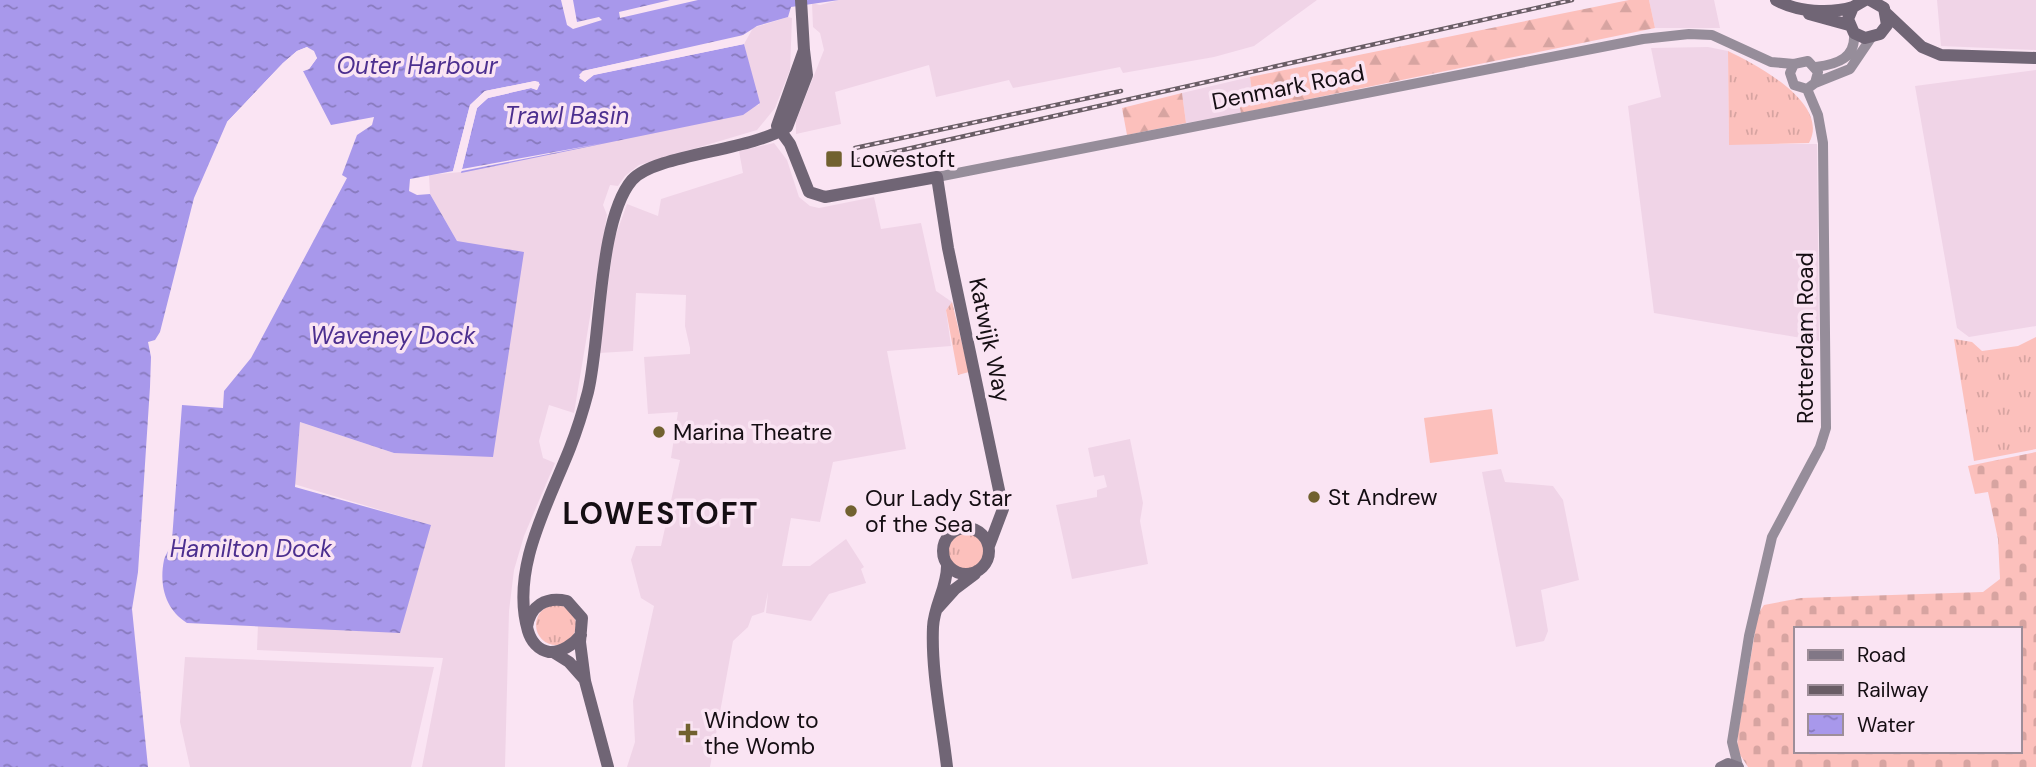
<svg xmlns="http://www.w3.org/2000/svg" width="2036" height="767" viewBox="0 0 2036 767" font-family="'DM Sans',sans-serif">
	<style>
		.built { fill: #f0d4e7 }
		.grass { fill: url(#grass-tufts) }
		.forest { fill: url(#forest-firs) }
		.cemetery { fill: url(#cemetery-stones); fill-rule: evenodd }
		.garden { fill: #fcc0bc }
		.water { fill: url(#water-ripples) }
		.pier { fill: #fae4f3 }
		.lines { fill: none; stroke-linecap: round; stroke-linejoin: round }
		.secondary { stroke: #968d9a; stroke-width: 10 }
		.primary { stroke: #817786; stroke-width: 10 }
		.highway { stroke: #706575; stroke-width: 12 }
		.rail-casing { stroke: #695d65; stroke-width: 4.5 }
		.rail { stroke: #fae4f3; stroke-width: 2; stroke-dasharray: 5; stroke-linecap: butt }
		.poi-dot { fill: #71612f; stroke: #fae4f3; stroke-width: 2.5 }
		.labels { text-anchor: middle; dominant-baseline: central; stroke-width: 7; stroke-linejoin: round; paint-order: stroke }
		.street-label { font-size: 23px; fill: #150e13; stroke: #fae4f3 }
		.poi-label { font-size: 23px; fill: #150e13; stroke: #fae4f3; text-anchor: start }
		.water-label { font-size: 24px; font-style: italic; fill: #4c2f8f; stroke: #fae4f3 }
		.district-label { font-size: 30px; font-weight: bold; letter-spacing: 2px; fill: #150e13; stroke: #fae4f3 }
	</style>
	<defs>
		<pattern id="grass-tufts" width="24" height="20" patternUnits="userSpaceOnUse" patternTransform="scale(1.75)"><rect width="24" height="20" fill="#fcc0bc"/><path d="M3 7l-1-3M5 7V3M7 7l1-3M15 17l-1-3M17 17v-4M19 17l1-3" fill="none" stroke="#d7a4a1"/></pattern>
		<pattern id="forest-firs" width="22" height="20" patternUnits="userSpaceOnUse" patternTransform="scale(1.75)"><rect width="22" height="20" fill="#fcc0bc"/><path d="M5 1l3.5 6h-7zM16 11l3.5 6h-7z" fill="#d7a4a1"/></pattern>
		<pattern id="cemetery-stones" width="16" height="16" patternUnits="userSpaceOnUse" patternTransform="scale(1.75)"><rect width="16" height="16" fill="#fcc0bc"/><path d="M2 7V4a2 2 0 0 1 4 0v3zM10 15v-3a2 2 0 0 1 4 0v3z" fill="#d7a4a1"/></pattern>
		<pattern id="water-ripples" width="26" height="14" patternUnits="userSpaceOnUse" patternTransform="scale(1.75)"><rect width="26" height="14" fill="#a898eb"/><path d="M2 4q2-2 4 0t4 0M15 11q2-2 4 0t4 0" fill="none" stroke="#887abd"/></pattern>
	</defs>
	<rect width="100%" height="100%" fill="#fae4f3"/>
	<path class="built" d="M839,0h478l-63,46 -40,11 -91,16 -3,-6 -107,21 -4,-8 -73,17 -7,-32 -94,27 6,32 -45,10v-13l28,-71 -4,-17 -7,-6 -1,-24 8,2z
		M1649,0h65l6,28h-65z
		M1937,0h99v50l-95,-4z
		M788,17l4,1 -2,52 -15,38 -18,22 -118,35 -14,11 -7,10 -8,-1 -7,20 4,10 -33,198 -25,-8 -10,36 4,17 12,5 -31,73 -10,34 -5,41 -4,156h-83l21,-109 -186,-8 1,-26 172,-99 -136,-41 6,-62 94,31 63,-212 -27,-47 -1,-19 32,-3 298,-67 -15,-61 9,-16z
		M1708,47l20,4 1,93h88l2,197 -165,-28 -26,-207 33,-9 -10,-49z
		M2036,70v256l-67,11 -12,-9 -42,-242z
		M1250,77l3,14 -16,3 4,19 -55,10 -4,-30z
		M774,143l13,17 12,37 11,9 9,2 55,-11 7,32 40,-6 15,68 16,11 -6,8 5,36 -64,5 19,98 -73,13 -13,60 -29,-4 -9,48h28l36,-27 18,28 -3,2 5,14 -37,11 -18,27 -45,-8 2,-21 -4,20 -12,4 -4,11 -15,14 -23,126h-83l8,-25 -2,-41 21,-95 -13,-8 -10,-38 5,-14h25l19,-86 -9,-2 7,-46 -30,2 -4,-57 46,-3v-6l-5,-22 1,-31 -50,-2 -3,58 -34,2 15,-113 13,-36 31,12 3,-17 82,-26 -4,-22z
		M1130,439l13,64 -3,18 8,43 -76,15 -16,-74 41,-8v-7l10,-3 -3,-12 -10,2 -6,-29z
		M1501,469l4,13 48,4 10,14 16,80 -38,10 7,41 -4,10 -28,6 -34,-175z
		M185,657l249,10 -23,100h-221l-10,-45z"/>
	<path class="grass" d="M1728,51c27,13 103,52 81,92l-80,2z
		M952,302l17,70 -11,3 -12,-65z
		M2036,337v112l-62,12 -20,-122 18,3 10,9 36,-5z
		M947 551a19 19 0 1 1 38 0a19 19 0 1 1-38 0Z
		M536 625a20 20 0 1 1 40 0a20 20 0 1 1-40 0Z"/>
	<path class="forest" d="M1629,0h20l6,28 -414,85 -4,-19 15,-3 -2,-14z
		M1182,93l4,30 -59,12 -5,-27z"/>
	<path class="cemetery" d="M2036,452v315h-288l-11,-17 1,-17 20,-119 6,-9 37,-7 182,-6 17,-13 -2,-40 -10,-47 -13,2 -7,-28zM1796,629h224v122h-224z"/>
	<path class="garden" d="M1492,409l6,45 -68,9 -6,-45z"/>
	<path class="water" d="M0,0h561l6,25 6,4 29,-9 -3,-3 -22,5 -4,-22h97l-51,12 1,6 78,-18h141l-48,7 -3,10 -31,9 -17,11 -157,34 -4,4 6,7 9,-7 150,-31 16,59 -17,12 -282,58 16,-65 11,-10 43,-10 6,2 2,-8 -4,-1 -50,10 -15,14 -17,66 -43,8 -1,12 8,4 13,-1 27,47 67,11 -31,205 -99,-4 -94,-31 -5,65 136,38 -31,108 -213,-10c-22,-14 -28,-38 -23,-63 2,-7 7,-12 8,-20l10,-135 41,3 1,-17 27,-33 96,-180 -5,-3 15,-40 15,-10 2,-8 -43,8 -28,-54 6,-2 8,-11 -10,-11 -10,4 -14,12 -56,59 -33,76 -34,134 -5,8 -7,2 3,15 -1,30 -12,185 -6,37 16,158h-148z"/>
	<path class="pier" d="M748,34l-8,7 -118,26 123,-26 -1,3 -151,31 -8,7 -6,-4 4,-7z
		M307,47l7,4 3,7 -8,11 -9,3 13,-14 -3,-7h-6l-19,15 -56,58 -2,-2 56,-59 14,-12z
		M535,81l5,3 -3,6 -6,-2 -43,10 -11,10 -15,61 142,-26 -147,29 16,-65 13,-12 9,-3 -9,2 -13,13 -17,65 -3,-1 17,-66 15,-14z"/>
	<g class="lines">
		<path class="secondary" d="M1816,67c22,-3 40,-9 38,-34
			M1815,83l35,-14 21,-31
			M937,177l706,-138 46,-5 23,1 59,27 23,2 14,-3 10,11 -3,11 -8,6 -13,-4 -4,-12 4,-9
			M1738,766l-6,-24 17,-106 23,-99 48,-90 6,-19 -3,-285 -5,-28 -11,-26"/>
		<path class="primary" d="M1720,767l8,-4 11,4"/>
		<path class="highway" d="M801,0l3,50 -27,76 13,18 19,48 16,5 112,-20 11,71 55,261 -14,37
			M1776,0c21,12 54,14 77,7
			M1865,0l-12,7 -5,12 6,14 11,5 15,-4 7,-9 -3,-17 -14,-8
			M1886,13l36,34 19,8 95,3
			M1809,14l40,11
			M943 551a23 23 0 1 1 46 0a23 23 0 1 1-46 0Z
			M947,564c1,22 -13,41 -14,63 -2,45 9,95 14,140
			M937,609l18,-20 20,-15
			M527,627c3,-21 19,-31 40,-26l15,17 -2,24 5,39 23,86
			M581,635c-7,9 -20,18 -32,17 -11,-2 -18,-11 -21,-21 -18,-61 20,-127 42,-183 7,-18 13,-37 18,-56 13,-53 10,-172 44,-212 23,-26 119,-29 155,-53l20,-52 -3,-25
			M553,652l16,10 16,18"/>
		<g class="rail-casing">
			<path id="rail" d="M855,148l266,-57
				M858,160l714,-160"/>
		</g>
		<use href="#rail" class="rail"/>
	</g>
	<g class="poi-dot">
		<rect x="825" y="150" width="18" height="18" rx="3.5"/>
		<circle cx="659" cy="432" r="7"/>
		<circle cx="1314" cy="497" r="7"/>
		<circle cx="851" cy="511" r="7"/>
		<path d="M684.5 722.5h7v7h7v7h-7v7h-7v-7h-7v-7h7z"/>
	</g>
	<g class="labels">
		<g class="street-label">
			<text transform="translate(1288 87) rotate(-11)">Denmark Road</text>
			<text transform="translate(1805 338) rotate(-90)">Rotterdam Road</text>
			<text transform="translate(990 340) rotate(78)">Katwijk Way</text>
		</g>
		<g class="poi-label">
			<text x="850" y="159">Lowestoft</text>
			<text x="673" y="432">Marina Theatre</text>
			<text x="1328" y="497">St Andrew</text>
			<text x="865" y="498">Our Lady Star<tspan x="865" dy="26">of the Sea</tspan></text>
			<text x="704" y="720">Window to<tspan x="704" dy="26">the Womb</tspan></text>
		</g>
		<g class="water-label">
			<text x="417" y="65">Outer Harbour</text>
			<text x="567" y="115">Trawl Basin</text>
			<text x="393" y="335">Waveney Dock</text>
			<text x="251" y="548">Hamilton Dock</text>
		</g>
		<g class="district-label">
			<text x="661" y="513">LOWESTOFT</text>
		</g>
	</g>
	<rect x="1794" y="627" width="228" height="126" fill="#fae4f3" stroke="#9e8e99" stroke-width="2"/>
	<rect x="1808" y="650" width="35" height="10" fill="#817786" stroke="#9e8e99" stroke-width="2"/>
	<text x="1857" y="662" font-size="21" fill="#150e13">Road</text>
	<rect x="1808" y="685" width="35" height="10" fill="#695d65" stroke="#9e8e99" stroke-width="2"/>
	<text x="1857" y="697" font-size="21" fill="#150e13">Railway</text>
	<rect x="1808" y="714" width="35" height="21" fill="url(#water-ripples)" stroke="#9e8e99" stroke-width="2"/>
	<text x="1857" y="732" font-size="21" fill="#150e13">Water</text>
</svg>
